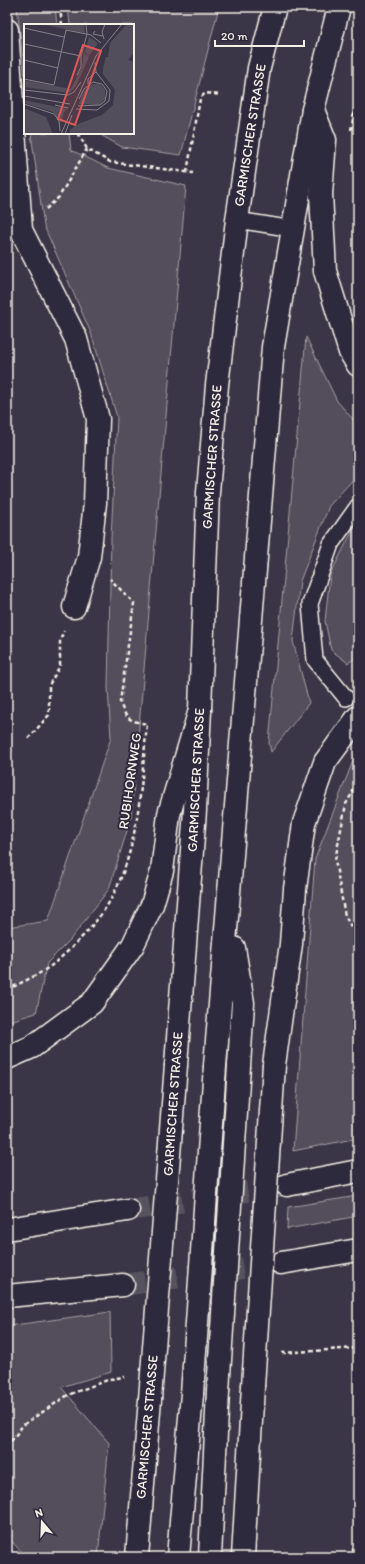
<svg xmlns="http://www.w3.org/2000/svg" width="365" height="1564" viewBox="0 0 365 1564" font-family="Itim,sans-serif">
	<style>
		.green { fill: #534e5c; stroke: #a4a0a2 }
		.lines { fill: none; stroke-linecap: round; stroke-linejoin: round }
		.motorway-tunnel { stroke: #57525f; stroke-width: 22; stroke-dasharray: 22 11; stroke-linecap: butt }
		.service-casing { stroke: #f4f1e8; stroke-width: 18 }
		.minor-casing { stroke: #f4f1e8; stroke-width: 25 }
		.trunk-casing { stroke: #f4f1e8; stroke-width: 25 }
		.motorway-casing { stroke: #f4f1e8; stroke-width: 25 }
		.path { stroke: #f4f1e8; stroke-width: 2.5; stroke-dasharray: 4 3; stroke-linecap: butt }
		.service { stroke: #2f2a3d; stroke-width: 15 }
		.minor { stroke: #2f2a3d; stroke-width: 22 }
		.trunk { stroke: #2f2a3d; stroke-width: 22 }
		.motorway { stroke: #2f2a3d; stroke-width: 22 }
		.trunk-bridge-casing { stroke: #f4f1e8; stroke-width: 25; stroke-linecap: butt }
		.motorway-bridge-casing { stroke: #f4f1e8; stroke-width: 25; stroke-linecap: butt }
		.trunk-bridge { stroke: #2f2a3d; stroke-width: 22 }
		.motorway-bridge { stroke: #2f2a3d; stroke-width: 22 }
		.labels { text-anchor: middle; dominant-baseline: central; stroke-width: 4; stroke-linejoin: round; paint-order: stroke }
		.street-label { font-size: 14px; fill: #f4f1e8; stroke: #2f2a3d }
		.inset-road { fill: none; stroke: #858187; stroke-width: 1 }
		.view { fill: #de5a58; fill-opacity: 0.15; stroke: #de5a58; stroke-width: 2 }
		.inset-edge { fill: none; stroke: #f4f1e8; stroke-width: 2 }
	</style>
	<rect width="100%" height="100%" fill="#3b3647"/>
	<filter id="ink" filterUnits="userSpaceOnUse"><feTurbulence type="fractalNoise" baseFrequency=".025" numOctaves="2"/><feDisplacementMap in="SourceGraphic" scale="8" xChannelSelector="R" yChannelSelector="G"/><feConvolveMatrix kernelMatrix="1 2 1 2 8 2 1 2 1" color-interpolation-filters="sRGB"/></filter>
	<g filter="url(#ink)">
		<path class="green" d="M17,7h38l2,18h-32v53z
			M68,7h151l-38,148 -59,-8 -23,-13 -2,-1h36v-108h-63z
			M31,133h38l2,17 37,18 78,18 -55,632 -22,71 -39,51 -23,23 -11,50 -29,9v-95l41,-6 63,-183 -3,-50 3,-149 6,-122 -26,-84 -47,-107z
			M306,337l31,64 21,24v49l-29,32 -29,75 -7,60 16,62 -38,49 -2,-9z
			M358,520v136l-10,7 -17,-13 -6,-29 5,-46z
			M358,748v390l-65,13 22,-292z
			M358,1196v20l-71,13 1,-22z
			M110,1312l1,60 -50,15 48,56 -11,114h-72l-19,-21v-210z"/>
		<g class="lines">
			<path class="motorway-tunnel" d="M128,1210l156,-25
				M123,1285l157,-22"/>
			<g class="service-casing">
				<path id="service" d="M237,220l56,9
					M346,698l-31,-38 -5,-56 21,-60 27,-38"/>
			</g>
			<g class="minor-casing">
				<path id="minor" d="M7,30l14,200 55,109 22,80 -3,84 -6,54 -15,50"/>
			</g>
			<g class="trunk-casing">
				<path id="trunk" d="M234,948l9,55 -4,63
					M176,1065l19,-255 5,-100 8,-218 9,-107 20,-165 22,-152 16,-61
					M215,1066l58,-719 40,-237 26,-103
					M137,1557l13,-158
					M178,1557l14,-163
					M210,1557l8,-166"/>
			</g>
			<g class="motorway-casing">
				<path id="motorway" d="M313,110l12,30 -4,54 4,77 25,81 8,13
					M7,1058l25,-11 60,-44 41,-58 19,-40 10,-34 7,-57 31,-104
					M274,1065l17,-121 4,-55 9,-66 21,-61 33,-45
					M287,1185l71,-14
					M7,1229l121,-19
					M281,1263l77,-13
					M7,1296l116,-11
					M243,1557l10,-171"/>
			</g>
			<path class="path" d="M60,7l2,18
				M352,122l6,1
				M351,130l7,-37
				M78,133l9,16 23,13 83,11
				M187,172l13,-73 5,-6 16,2
				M357,198h1
				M46,209l13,-12 28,-48
				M28,739l21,-24v-30l11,-19v-26l4,-9
				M358,783l-12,21 -11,56 10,56 13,23
				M7,990c15,-8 32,-15 45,-25 20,-16 47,-44 59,-66 29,-53 30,-117 36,-175 -17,-3 -21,-4 -27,-22l14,-99 -24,-24
				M282,1353l76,-5
				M7,1447l16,-22 45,-30 42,-16 15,-2
				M349,1557l9,-15"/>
			<use href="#service" class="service"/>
			<use href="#minor" class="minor"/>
			<use href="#trunk" class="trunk"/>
			<use href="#motorway" class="motorway"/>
			<g class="trunk-bridge-casing">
				<path id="trunk-bridge" d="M218,1391l21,-325
					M192,1394l23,-328
					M150,1399l26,-334"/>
			</g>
			<g class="motorway-bridge-casing">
				<path id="motorway-bridge" d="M253,1386l21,-321"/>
			</g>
			<use href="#trunk-bridge" class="trunk-bridge"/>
			<use href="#motorway-bridge" class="motorway-bridge"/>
		</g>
	</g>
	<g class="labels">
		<g class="street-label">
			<text transform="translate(250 135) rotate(-81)">GARMISCHER STRASSE</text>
			<text transform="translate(212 457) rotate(-86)">GARMISCHER STRASSE</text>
			<text transform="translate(196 780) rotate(-87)">GARMISCHER STRASSE</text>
			<text transform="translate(130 781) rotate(-82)">RUBIHORNWEG</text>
			<text transform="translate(173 1104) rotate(-86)">GARMISCHER STRASSE</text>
			<text transform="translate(147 1427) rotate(-85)">GARMISCHER STRASSE</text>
		</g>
	</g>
	<g transform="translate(24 24)">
		<rect width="110" height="110" fill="#3b3647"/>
		<path d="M17,0h43l1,8 -1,1zM103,0h7v29l-6,7 6,2v72h-64v-4l8,-6 24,-9 11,-10 2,-15 -12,-16v-6l3,-11h2l2,-14zM62,12l-2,17 5,4 -13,29 -7,7 -45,-6v-7l47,9 11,-22zM65,13l9,6 -9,13 -4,-4zM68,60h8l5,6v9l-6,6 -20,-1 5,-13zM0,76l43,9 -3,3 -3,11 -8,-11 -29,-9zM0,84l22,9 7,17h-29z" fill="#534e5c"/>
		<path class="inset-road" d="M0,4l40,9M71,7l-2,3 10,2M80,15l-2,-7 3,-8M0,20l57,12M0,36l34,8M53,51l4,-8v-11l6,-22 -1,-10M0,55l30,6 12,-55 25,5 10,8M64,60v-5l8,-7M0,66l44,5 6,-3 7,-10M0,72l46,8M0,80l30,10 5,7 1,10M31,81l13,3M54,82l22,-1 5,-4 2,-10 -5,-7 -9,-2 -9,7 -5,10M52,85l21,1 12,-9 1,-11 -14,-18 -1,-10M37,110l35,-78 26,-32M41,110l7,-19"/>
		<path class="view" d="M59,21l18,6 -26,74 -17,-6z"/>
		<rect width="110" height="110" class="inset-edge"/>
	</g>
	<rect width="365" height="1564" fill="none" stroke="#2f2a3d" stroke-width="24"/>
	<rect x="12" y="12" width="341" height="1540" fill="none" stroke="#f4f1e8" stroke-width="1.5" filter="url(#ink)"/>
	<g transform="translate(42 1522) rotate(341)" stroke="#2f2a3d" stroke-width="3" paint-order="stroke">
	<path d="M0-3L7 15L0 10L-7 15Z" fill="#f4f1e8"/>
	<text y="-6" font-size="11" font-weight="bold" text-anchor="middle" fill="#f4f1e8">N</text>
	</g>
	<path d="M215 40v6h89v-6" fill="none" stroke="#f4f1e8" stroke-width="2"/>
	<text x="221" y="40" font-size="12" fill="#f4f1e8" stroke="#2f2a3d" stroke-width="3" paint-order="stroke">20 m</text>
</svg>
